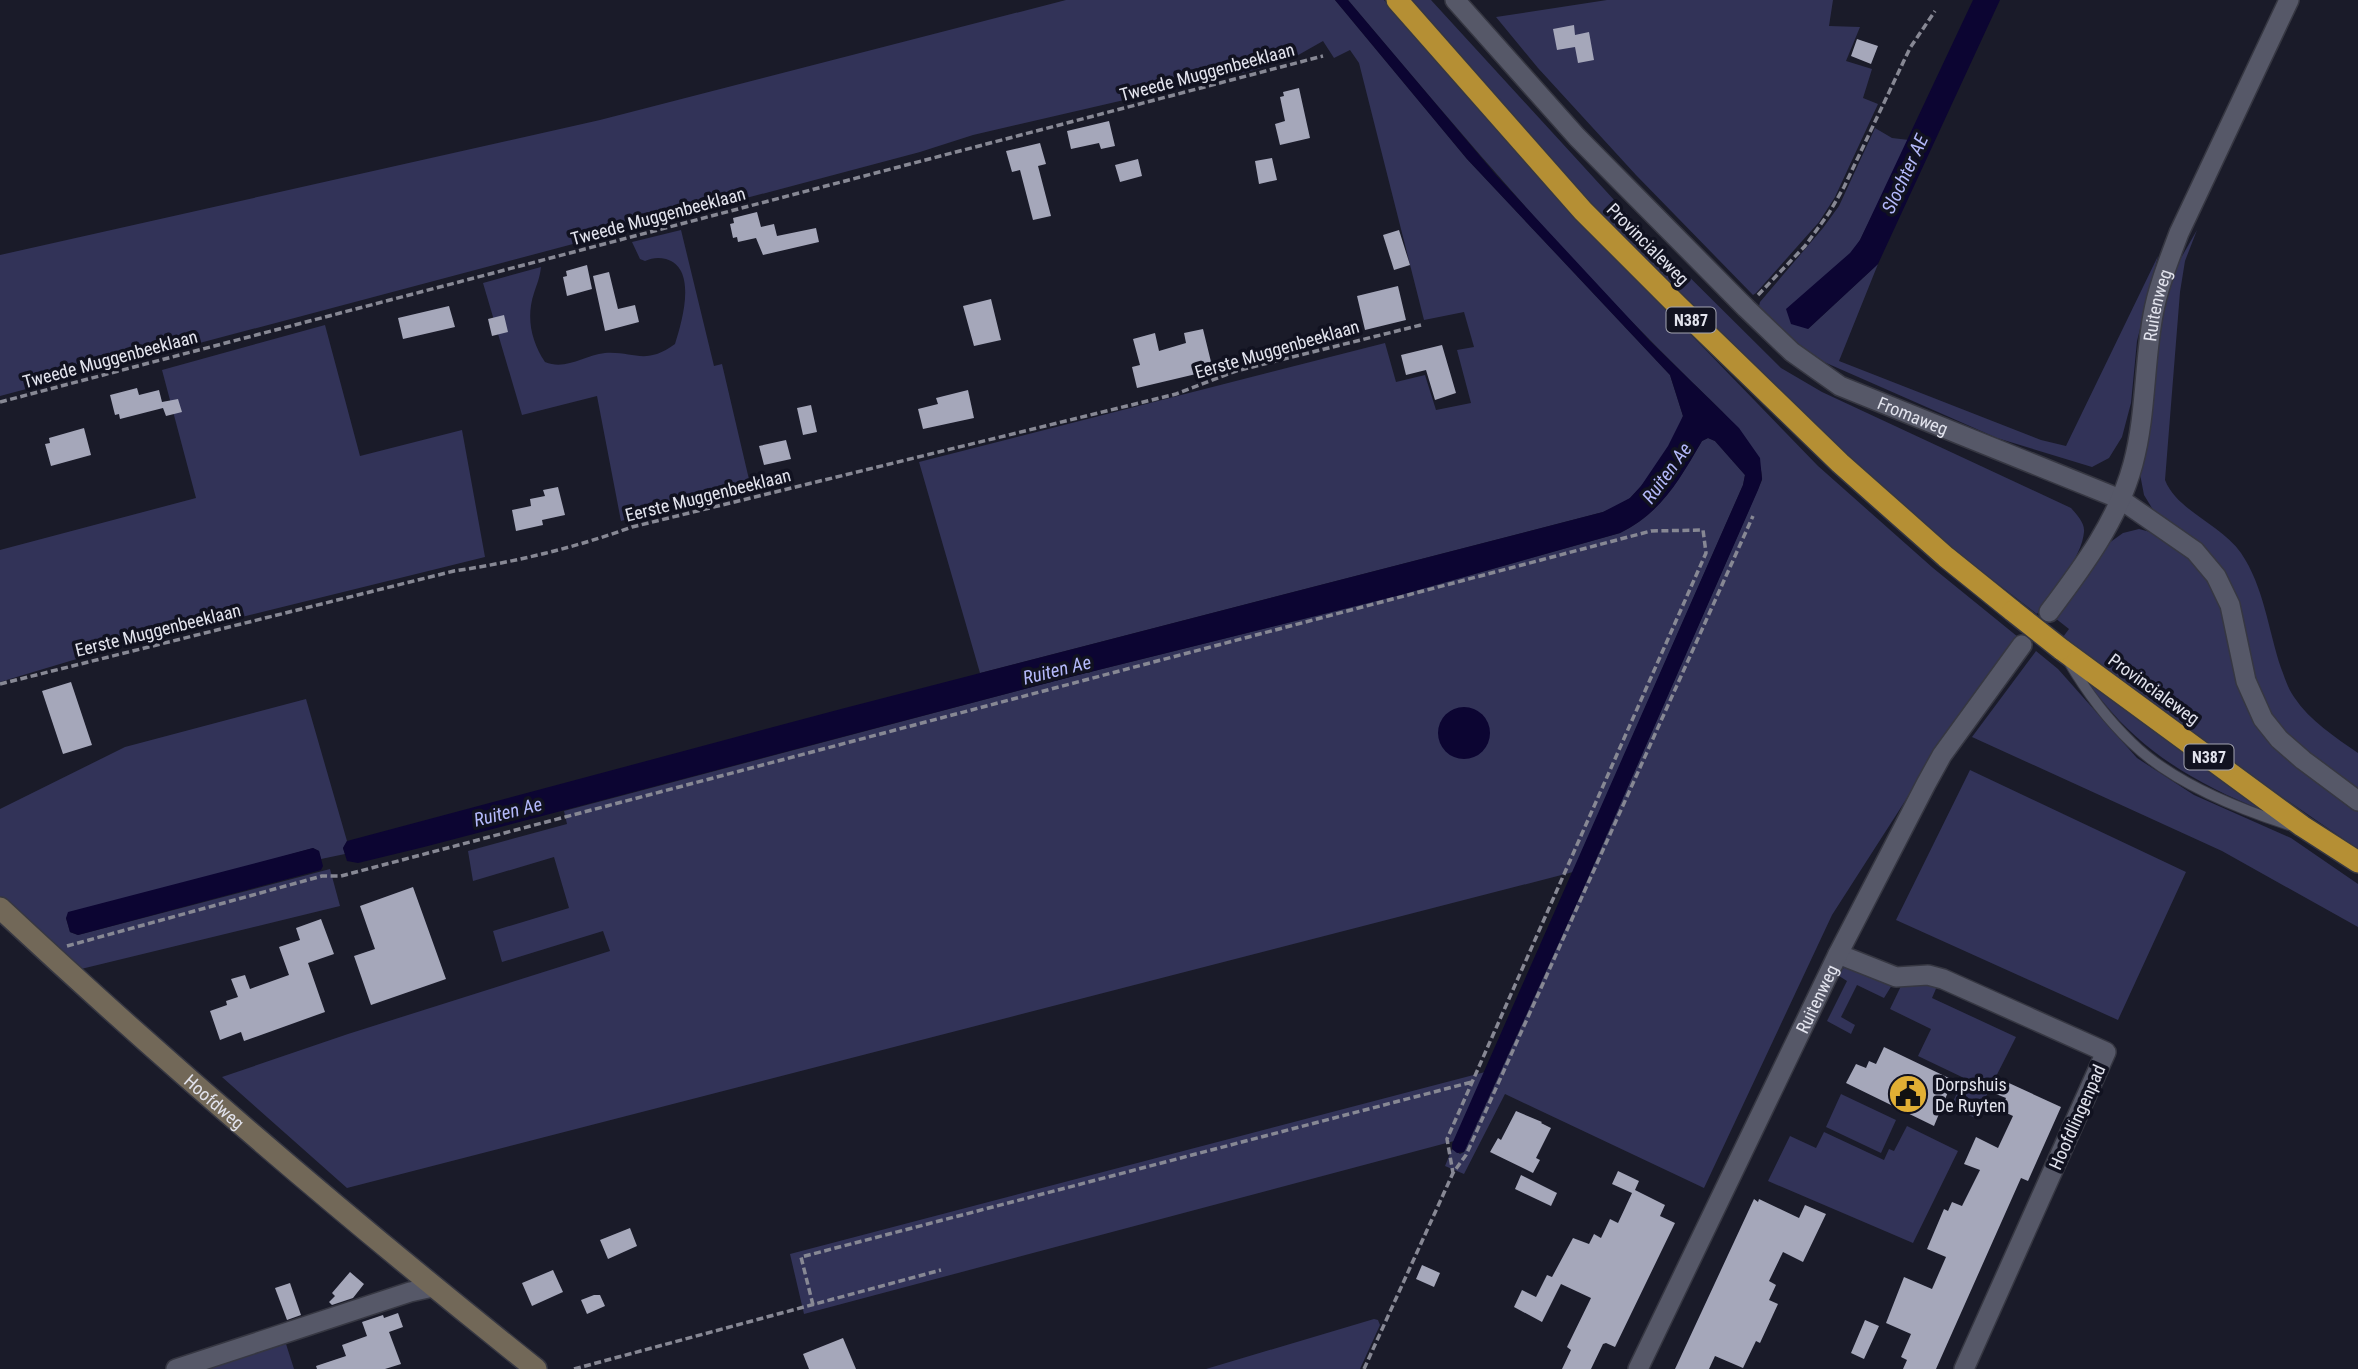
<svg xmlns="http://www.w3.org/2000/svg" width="2358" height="1369" viewBox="0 0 2358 1369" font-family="'Roboto Condensed',sans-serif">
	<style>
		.green { fill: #323358 }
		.water { fill: #0c0532 }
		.building { fill: #a5a7ba }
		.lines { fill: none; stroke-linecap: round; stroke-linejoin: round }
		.lane-casing { stroke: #363742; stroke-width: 12 }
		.street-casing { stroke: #363742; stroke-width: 22 }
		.secondary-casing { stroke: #363742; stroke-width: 24 }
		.highway-casing { stroke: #363742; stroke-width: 24 }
		.path { stroke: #878894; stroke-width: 3.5; stroke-dasharray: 7 3.5; stroke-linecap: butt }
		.lane { stroke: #565868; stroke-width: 10 }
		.street { stroke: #565868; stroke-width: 19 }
		.secondary { stroke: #726858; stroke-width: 21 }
		.highway { stroke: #b58f34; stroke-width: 21 }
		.highway-bridge-casing { stroke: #363742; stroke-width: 24; stroke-linecap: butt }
		.highway-bridge { stroke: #b58f34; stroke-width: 21 }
		.labels { text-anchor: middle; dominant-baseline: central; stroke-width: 7; stroke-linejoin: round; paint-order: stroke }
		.shield { fill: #111220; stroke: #a3a4b0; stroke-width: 2 }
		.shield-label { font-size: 16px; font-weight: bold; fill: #e2e3ed }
		.street-label { font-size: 18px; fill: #e2e3ed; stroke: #111220 }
		.poi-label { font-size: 18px; fill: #e2e3ed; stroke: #111220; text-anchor: start }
		.water-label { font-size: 19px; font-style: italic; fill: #b4b9fa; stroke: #111220 }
	</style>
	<rect width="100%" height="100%" fill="#1a1b29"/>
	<path class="green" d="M1066,0h269l132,159 203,216 13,41c-8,25 -32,61 -51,80 -8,8 -19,12 -29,16l-623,161 -61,-211 466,-119 11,39 29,-7 11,35 35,-7 -14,-53 17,-3 -10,-35 -40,8 -65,-257 -9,-13 -16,8 -11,-17 -30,17 -39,12 -281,65 -53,17 -920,244v-141l600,-135z
		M1348,0h36l158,181 276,285 115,102 85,69 -77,108 -109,170 -128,273 -199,-94 -41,80 -19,-8 7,-17 8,5 4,-2 116,-256 182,-416c2,-34 -50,-78 -73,-101 -122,-119 -231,-249 -341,-379z
		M1408,0h23l206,225 144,143 41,24 249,116c6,7 14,15 13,24 -2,25 -32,62 -47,82l-100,-77 -62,-55 -126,-118 -192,-194z
		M1607,0h226l-4,26 31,1 -14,34 26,8 -9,29 15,6 -43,93 -16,25 -63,71 -3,2 -117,-120 -98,-107 -42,-51z
		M1875,128l17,10 17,2 -49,100 -52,89 70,-65 -39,97 202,79 25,6 92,-190 -21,85 -6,62 -9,34 -13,21 -17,9 -95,-29 -173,-76 -45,-32 -21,-20 2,-8 63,-74 16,-22z
		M681,230l33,136 8,-2 29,124 -130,33 -24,-125 -75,19 -39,-132 58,-16c-1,10 -4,17 -7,26 -8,24 -3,48 11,69 21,9 39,-7 60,-9 29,-2 40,13 70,-9 7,-22 23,-76 -9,-85 -8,-2 -14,-1 -21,2l-5,-2 -8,-17z
		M2197,230l-12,31 -5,31 -15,188c12,31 56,44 76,73 23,34 27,76 40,115 4,10 7,21 13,29 16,24 41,40 64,56v39l-74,-58 -27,-42 -17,-77 -85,-102 -11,-18 -4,-21 23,-170 14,-39z
		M325,325l35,131 102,-26 23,127 -385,95 -100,30v-132l196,-52 -34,-128z
		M1708,438l7,3 30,34 -2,10 -170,387 -1226,316 -125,-111 126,-43 262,-83 -7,-20 -101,31 -9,-31 76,-23 -15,-51 -81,24 -5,-30 99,-27 -3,-13 510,-135 326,-81 220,-62c42,-21 59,-53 82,-92z
		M2139,529l15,4 36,24 27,36 27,104 114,112v40l-195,-134 -100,-78 6,-8 -14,-11 54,-75 14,-10z
		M2036,651l22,18 79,89 57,37 97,43 67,46v43l-136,-76 -250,-114z
		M2085,678l179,133c-62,-25 -117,-55 -160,-108 -6,-7 -15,-17 -19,-25z
		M306,699l41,142 -4,7 2,6 -24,5 -2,-8 -6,-3 -247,70 4,14 8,3 252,-66 10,37 -259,63 -81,-71v-89l125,-62z
		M1970,770l216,102 -68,148 -222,-100z
		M1847,967l45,18 -8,13 -27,-13 -16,32 14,8 -4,9 -24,-13 20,-40 -11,-7 5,-5z
		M1938,984l-6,14 84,39 -41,81 -24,-12 13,-28 -46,-22 13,-27 -41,-20 11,-23z
		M1485,1072l-31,69 -650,173 -14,-60z
		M1841,1094l55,26 -15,33 -55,-26z
		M1907,1126l51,25 -45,92 -145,-62 22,-45 26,12 8,-16 60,28 5,-11 5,2z
		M1374,1319l4,1 2,5 -20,44h-154z
		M286,1344l8,25h-98z"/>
	<path class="water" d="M1335,0h13l148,175 154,166 89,87 21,30 2,21 -4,11 -178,406 -116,256 -7,1 -5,-4v-5l291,-659 2,-10 -30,-34 -7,-3 -6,3c-23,39 -40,71 -82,92l-220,62 -326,81 -650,171 -66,16 -11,-2 -4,-13 4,-7 494,-132 762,-197 27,-14 11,-12 27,-40 15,-30 -13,-41 -203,-216z
		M1973,0h27l-122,264 -70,65 -17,-5 -5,-15 64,-56 10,-13z
		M1438 733a26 26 0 1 1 52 0a26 26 0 1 1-52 0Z
		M313,848l6,3 4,15 -2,4 -243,65 -8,-3 -4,-14 2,-6z"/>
	<path class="building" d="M1574,25l1,10 14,-3 5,28 -16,3 -3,-16 -18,3 -4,-21z
		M1857,39l21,7 -7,18 -20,-8z
		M1299,88l11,50 -30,7 -5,-21 10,-3 -5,-24 4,-1 -1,-4z
		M1109,121l6,25 -14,3 -2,-6 -28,6 -4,-18z
		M1040,143l6,21 -8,2 13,50 -18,4 -13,-50 -8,2 -6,-21z
		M1272,158l5,22 -18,4 -4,-23z
		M1138,159l4,17 -22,6 -5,-17z
		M757,212l4,15 13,-3 3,12 39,-8 3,14 -56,13 -7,-17 -18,4 -1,-5 -4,1 -3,-14 4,-1 -1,-5z
		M1399,230l11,35 -16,5 -11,-35z
		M587,265l5,24 -25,7 -4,-19 4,-1 -1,-5z
		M609,272l9,37 17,-4 4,17 -34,9 -12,-55z
		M1398,286l8,34 -41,10 -8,-34z
		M991,299l10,41 -27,6 -11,-40z
		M449,306l6,21 -52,12 -5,-21z
		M504,315l4,17 -16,4 -4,-17z
		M1203,329l10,41 -76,18 -5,-21 8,-2 -7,-26 22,-6 4,18 27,-8 -2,-10z
		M1442,345l14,48 -21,7 -9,-30 -20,5 -5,-20z
		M137,388l2,7 20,-5 3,12 16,-3 4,13 -16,4 -3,-8 -43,11 -1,-5 -4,1 -5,-20z
		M968,390l6,28 -51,11 -5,-20 20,-5 -2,-6z
		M811,405l6,27 -14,3 -6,-27z
		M84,428l7,27 -40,11 -6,-22 5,-1 -1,-5z
		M786,440l5,19 -27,6 -5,-19z
		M558,487l7,28 -23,5 1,5 -27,6 -4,-21 19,-4 -1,-7 15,-3 -2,-6z
		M71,682l21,63 -29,9 -21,-63z
		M413,887l33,92 -75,26 -17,-49 21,-7 -15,-43z
		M321,919l13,35 -26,9 17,49 -81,29 -3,-9 -21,8 -10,-29 17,-6 -1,-4 12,-4 -7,-18 14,-4 5,14 39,-14 -10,-28 21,-7 -4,-12z
		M1884,1047l69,33 -19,46 -88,-43 10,-19 10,4 3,-7 7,3z
		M1998,1078l63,29 -33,74 -7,-3 -85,191h-33l4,-9 -6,-3 10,-23 -25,-11 18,-46 28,12 14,-32 -19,-8 17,-40 4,2 4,-9 10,4 18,-36 -16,-6 12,-27 22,11 15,-32 -13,-6 6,-12 -15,-6z
		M1516,1111l26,11 -1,1 10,5 -15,30 4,2 -7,13 -43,-21 8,-14 3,2z
		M1618,1171l21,10 -4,9 30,15 -5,11 15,7 -60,124 -9,-4 -3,1 -12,25h-29l9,-19 -4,-3 24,-49 -30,-14 -19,38 -28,-15 8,-17 14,7 11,-22 5,2 21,-39 16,6 5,-10 7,4 9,-19 8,4 14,-30 -20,-9z
		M1521,1175l36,18 -6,13 -36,-17z
		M1754,1199l4,3 1,-3 40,19 6,-13 21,9 -23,48 -20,-10 -14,29 7,4 -7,15 9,4 -18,39 -4,-2 -13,27 -28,-12 -6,13h-34z
		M630,1228l7,18 -29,13 -8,-19z
		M1422,1265l18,8 -6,14 -18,-8z
		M553,1270l10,22 -31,14 -10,-23z
		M350,1272l14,12 -11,14 -21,7 -3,-3 6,-6 -3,-3z
		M290,1283l11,32 -14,5 -12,-32z
		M594,1295h6l5,11 -18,8 -6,-14z
		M398,1313l5,14 -14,5 12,32 -16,5h-68l-1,-3 30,-10 -4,-11 25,-9 -5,-14 21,-7 1,3z
		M1865,1320l14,6 -15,33 -13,-6z
		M843,1338l13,31h-47l-6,-15z"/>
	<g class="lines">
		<g class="lane-casing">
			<path id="lane" d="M2069,662c17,29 38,57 63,81 40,39 104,65 157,82"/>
		</g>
		<g class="street-casing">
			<g id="street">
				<path id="s1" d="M1455,0l122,137 169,171 46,44 48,34 280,113 75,52 21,25 14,29 16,76 17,38 16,20 24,21 55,41"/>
				<path id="s2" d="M2049,612c34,-45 69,-92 84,-148 13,-48 11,-100 20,-149 5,-28 16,-55 26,-82l110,-233"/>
				<path d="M1838,954l58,23 32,-2 15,4 163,73 -142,317"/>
				<path d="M176,1369l234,-77 23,-5"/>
				<path id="s3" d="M1638,1369l200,-415 88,-170 16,-29 80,-110"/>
			</g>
		</g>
		<g class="secondary-casing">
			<g id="secondary">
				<path id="s4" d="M0,908c172,161 352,314 536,461"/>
			</g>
		</g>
		<g class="highway-casing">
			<path id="highway" d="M1397,0l186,211 95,95 162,157 106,94 67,54
				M2061,649l241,177 56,36"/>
		</g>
		<path class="path" d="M1758,295l47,-49 24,-33 15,-26 66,-139 25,-37
			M0,402l1323,-346
			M0,684l454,-113c61,-9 120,-23 178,-44l544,-133 60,-23 185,-46
			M67,946l255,-70h19l1310,-345 52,-1 3,23 -259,586 6,34
			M813,1305l-12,-48 671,-175
			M574,1369l367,-99
			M1364,1369l89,-196 13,-18 287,-639"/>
		<use href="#lane" class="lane"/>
		<use href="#street" class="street"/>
		<use href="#secondary" class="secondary"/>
		<use href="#highway" class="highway"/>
		<g class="highway-bridge-casing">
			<path id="highway-bridge" d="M2013,611l48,38"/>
		</g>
		<use href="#highway-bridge" class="highway-bridge"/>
	</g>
	<defs>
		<g id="civic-disc" transform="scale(2.0125)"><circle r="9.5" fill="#e1af34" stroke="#111220"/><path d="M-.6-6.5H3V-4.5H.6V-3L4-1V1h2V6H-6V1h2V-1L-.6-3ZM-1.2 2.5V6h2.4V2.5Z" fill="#111"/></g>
	</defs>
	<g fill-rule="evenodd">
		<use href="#civic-disc" x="1908" y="1094"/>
	</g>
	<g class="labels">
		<g class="shield">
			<rect x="1666.5" y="307.5" width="49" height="25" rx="5"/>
			<rect x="2184.5" y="744.5" width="49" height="25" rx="5"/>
		</g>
		<g class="shield-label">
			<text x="1691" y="320">N387</text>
			<text x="2209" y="757">N387</text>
		</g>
		<g class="street-label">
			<text transform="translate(1207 72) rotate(-15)">Tweede Muggenbeeklaan</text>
			<text transform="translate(658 216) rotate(-15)">Tweede Muggenbeeklaan</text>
			<text transform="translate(1648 244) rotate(45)">Provincialeweg</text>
			<text stroke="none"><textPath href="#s2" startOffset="332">Ruitenweg</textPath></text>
			<text transform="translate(1277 349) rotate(-16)">Eerste Muggenbeeklaan</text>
			<text transform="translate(110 359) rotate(-15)">Tweede Muggenbeeklaan</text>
			<text stroke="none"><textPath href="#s1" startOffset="625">Fromaweg</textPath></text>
			<text transform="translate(708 495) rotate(-14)">Eerste Muggenbeeklaan</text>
			<text transform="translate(158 630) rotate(-14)">Eerste Muggenbeeklaan</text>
			<text transform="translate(2154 689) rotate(36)">Provincialeweg</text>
			<text stroke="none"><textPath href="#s3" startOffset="411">Ruitenweg</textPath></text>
			<text stroke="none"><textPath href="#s4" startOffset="289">Hoofdweg</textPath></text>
			<text transform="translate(2077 1117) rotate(-66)">Hoofdlingenpad</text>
		</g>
		<g class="poi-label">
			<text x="1935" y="1084">Dorpshuis<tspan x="1935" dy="21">De Ruyten</tspan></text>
		</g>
		<g class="water-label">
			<text transform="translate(1905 174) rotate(-65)">Slochter AE</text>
			<text transform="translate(1667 473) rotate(-54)">Ruiten Ae</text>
			<text transform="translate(1057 670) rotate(-14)">Ruiten Ae</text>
			<text transform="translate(508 812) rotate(-14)">Ruiten Ae</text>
		</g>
	</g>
</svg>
